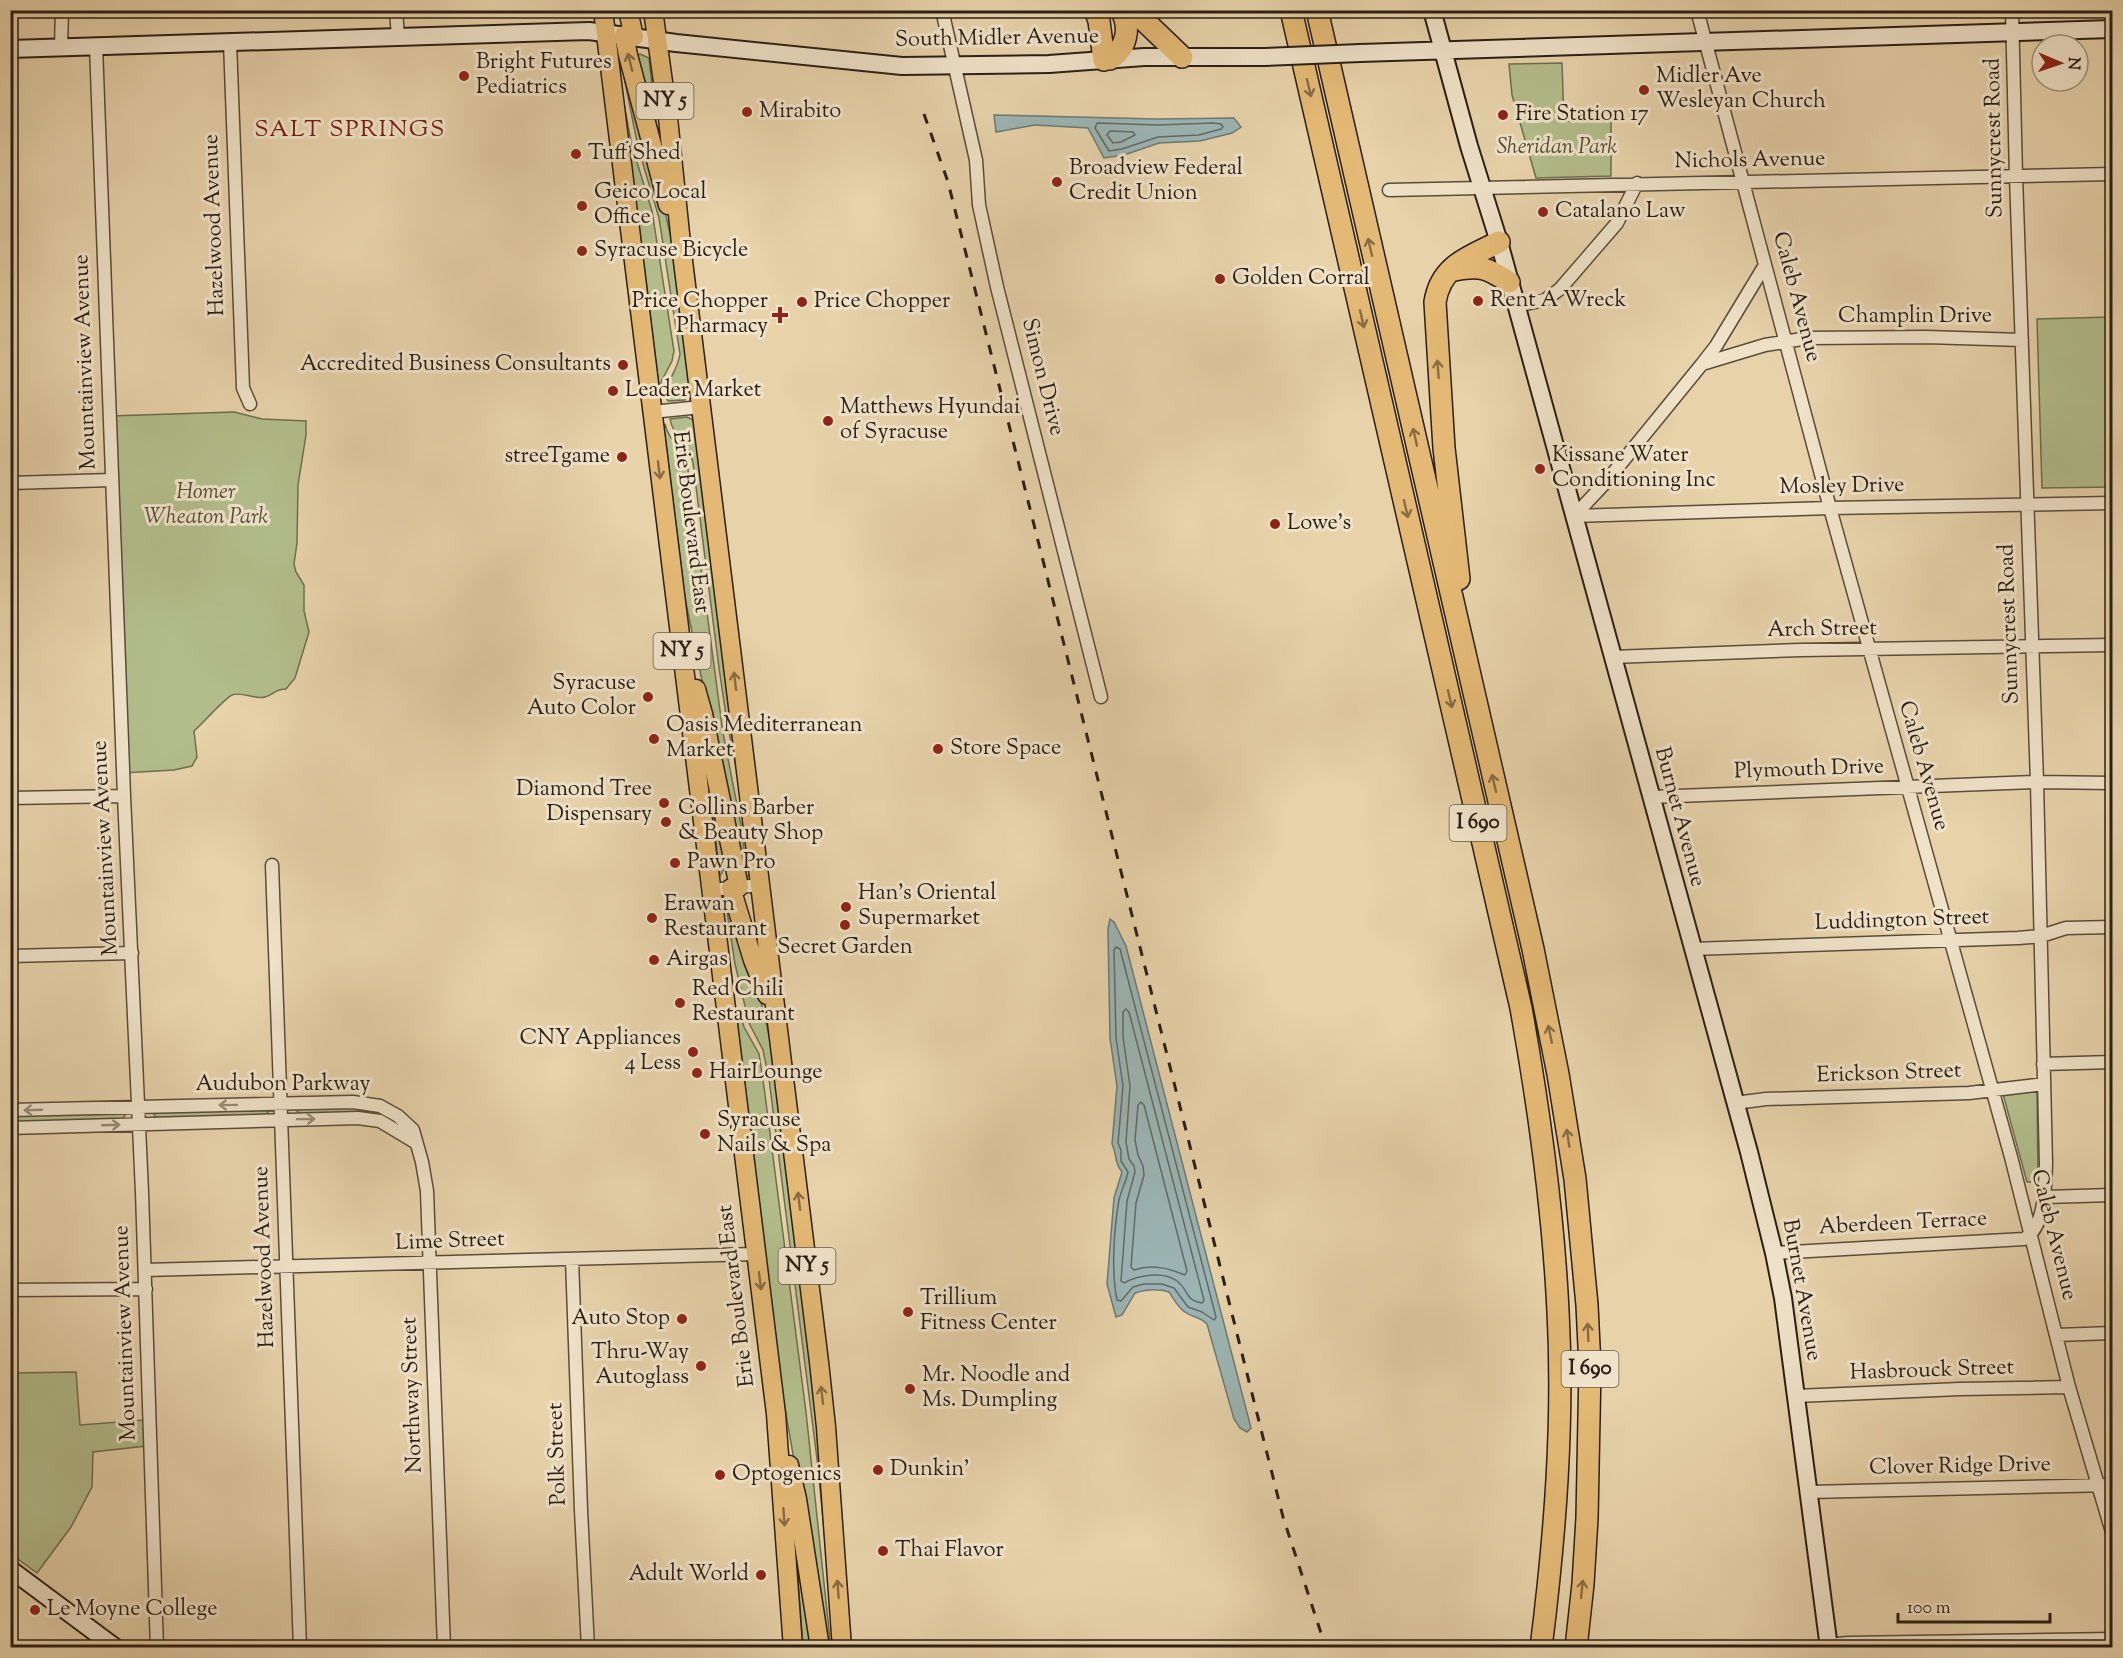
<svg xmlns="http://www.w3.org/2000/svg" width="2123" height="1658" viewBox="0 0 2123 1658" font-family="'Sorts Mill Goudy',serif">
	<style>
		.green { fill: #b2bd8b; stroke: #6e6e51; stroke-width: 1.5 }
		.water { fill: #9bb5b4; stroke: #6e7975; stroke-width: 1.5 }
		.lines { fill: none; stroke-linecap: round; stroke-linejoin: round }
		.shore { stroke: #626a66; stroke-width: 1.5 }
		.street-casing { stroke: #594c3c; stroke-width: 15 }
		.secondary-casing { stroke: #2a1f17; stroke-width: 20 }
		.primary-casing { stroke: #2a1f17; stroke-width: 21 }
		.highway-casing { stroke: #2a1f17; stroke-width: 24 }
		.street { stroke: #efe2c8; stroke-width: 12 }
		.secondary { stroke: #efe2c8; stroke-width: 16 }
		.primary { stroke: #e4b975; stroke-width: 18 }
		.highway { stroke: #e4b975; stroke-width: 21 }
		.rail { stroke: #2a1f17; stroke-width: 3; stroke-dasharray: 10 10; stroke-linecap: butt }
		.secondary-bridge-casing { stroke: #2a1f17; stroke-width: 20; stroke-linecap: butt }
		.secondary-bridge { stroke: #efe2c8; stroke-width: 16 }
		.oneway { stroke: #876c46 }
		.oneway2 { stroke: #968a78 }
		.poi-dot { fill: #8f2418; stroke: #efe2c8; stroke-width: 2 }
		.labels { text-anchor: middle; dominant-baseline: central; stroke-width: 6; stroke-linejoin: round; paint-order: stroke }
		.shield { fill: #efe2c8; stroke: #655a4c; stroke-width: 1.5 }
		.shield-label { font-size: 21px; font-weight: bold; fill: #2a1f17 }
		.street-label { font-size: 22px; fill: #2a1f17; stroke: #efe2c8 }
		.poi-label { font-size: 22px; fill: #2a1f17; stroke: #efe2c8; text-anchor: start }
		.park-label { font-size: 22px; font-style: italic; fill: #534e3a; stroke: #efe2c8 }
		.neighbourhood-label { font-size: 24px; letter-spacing: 1.5px; fill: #7a1f14; stroke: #efe2c8 }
	</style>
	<rect width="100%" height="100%" fill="#e7d2aa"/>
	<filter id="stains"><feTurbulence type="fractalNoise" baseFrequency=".00333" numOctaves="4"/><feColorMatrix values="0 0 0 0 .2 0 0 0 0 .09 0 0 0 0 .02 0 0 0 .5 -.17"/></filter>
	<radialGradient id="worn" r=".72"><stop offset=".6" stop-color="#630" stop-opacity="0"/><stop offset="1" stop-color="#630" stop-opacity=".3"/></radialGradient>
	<path class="green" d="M622,54l35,123 14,61 19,153 -5,9 -17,1 -1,-2c-1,-21 10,-26 13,-45l-21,-136 -21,-71 -14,-70z
		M640,54l9,4 8,75 -21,-77z
		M1562,63l2,58 47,-1v56l-75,2 -24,-83 -3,-31z
		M617,67l15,79 20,65 22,140 -2,10 -11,21 -1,14 -22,-178 -10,-43z
		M2112,317v170l-70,1 -5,-169z
		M234,412l28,7 44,2v14l-8,50 -1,58 -3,21 2,8 8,13v26l5,21 -14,46 -9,11c-12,0 -12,6 -21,8 -11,3 -22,-6 -33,-2 -6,2 -31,30 -38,36l3,26 -5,9 -18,4 -51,3 -13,-357z
		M687,417l6,3 2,6 34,282 13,75 10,91 -6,3 -5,-6 8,-7 -4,-53 -18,-89 -8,-54 -26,-205c-3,-18 -20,-26 -23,-44z
		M665,424c4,18 17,22 22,38l36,271 18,92 4,34 -5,7 -55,-268 -21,-169z
		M706,759l25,108 -7,2 -4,7z
		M732,903l32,110 6,27 59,475 10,132h-7l3,-2 -17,-178 -49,-388 -6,-29 -14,-27 -14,-59 -9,-59z
		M742,1020l2,7 15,27 5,33 42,325 24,228 -4,3 -43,-246 -46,-376z
		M2037,1091l1,91h-11l-24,-88z
		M355,1104l17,6 -5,3 -66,1 -4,-3v-3z
		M267,1108l2,3 -3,4 -109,3 -3,-3v-3z
		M123,1112l2,4 -4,3 -110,3 -1,-7z
		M76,1372l4,53 65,-5 1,26 -53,6 -1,35 -21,40 -34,46 -26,-19 -1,-181z
		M795,1538l16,109h-8z"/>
	<path class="water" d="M994,115l164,4 76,-1 7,9 -9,6 -32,8 -41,2 -35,12 -20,3 -16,-30 -53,-3 -39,7z
		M1110,919l4,3 12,24 125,482 -4,4 -7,-4 -6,-9 -27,-95c-8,-8 -14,-6 -22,-12 -7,-4 -11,-13 -16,-20 -12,-4 -22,-3 -34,1l-13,22 -6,2 -9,-33 7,-86 8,-26c-9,-11 -4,-16 -10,-28l5,-58 -7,-48 -2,-109z"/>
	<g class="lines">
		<path class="shore" d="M1097,123l61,2 55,-2 8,1 2,3 -2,2 -22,6 -41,2 -36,12 -13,2 -14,-23z
			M1110,131l23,1 2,3 -14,7 -8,1 -6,-8z
			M1116,947l4,2 96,368 -2,3 -12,-8 -14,-5 -14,-19 -12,-4h-18l-11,3 -12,14 -4,-1c-6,-29 -3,-71 2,-100 2,-9 7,-18 9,-28l-7,-11v-11l-3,-7 5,-57 -7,-48 -2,-88z
			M1126,1009l3,3 75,288 -2,3c-18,-3 -13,-13 -25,-22 -14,-10 -39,-6 -53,2l-3,-2 6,-80 8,-29 -1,-6 -5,-7 -3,-17 4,-56 -7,-49v-25z
			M1141,1102l3,3 43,166 -2,4c-17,-7 -33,-11 -51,-5l-3,-3 5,-64 8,-28 -1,-9 -5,-11 -3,-15 3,-35z"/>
		<g class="street-casing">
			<path id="street" d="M396,10l2,27
				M942,10l34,150 3,45 18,82 104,410
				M1697,10l133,498 181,649 58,230 43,145
				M230,42l13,346 7,16
				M96,46l28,750 18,396 15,456
				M61,47l1,-37
				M1389,190l723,-16
				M1515,306l30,-6 15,-11 57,-66 20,-40
				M1702,364l14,-18 49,-81
				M652,412l49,-5
				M10,483l102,-3
				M1574,516l256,-8 282,-5
				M1574,516l31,-33 97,-119 63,-19 43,-7 118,-1 96,3
				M1612,657l189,-7 311,-5
				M1651,797l386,-15 75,1
				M10,798l114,-2
				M272,865l28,783
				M711,890l49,-5
				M1692,949l326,-11 23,-2 25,-8 46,-1
				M10,956l122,-3
				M2043,1064l69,-2
				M1735,1103l31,-4 203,-6 75,-9
				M10,1110l343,-8 27,4 18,10 15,14 9,32 5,29 17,457
				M10,1128l348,-10 22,3 35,21
				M2045,1197l67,-2
				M1774,1253l250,-14c22,-12 21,-54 22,-75l-9,-382 -21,-606 -4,-166
				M572,1259l9,251 7,138
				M145,1270l611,-16
				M10,1290l136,-1
				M2057,1335l55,-2
				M1796,1396l164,-7 109,-2
				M1809,1492l303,-7
				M1829,1645l19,-2 264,-4"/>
		</g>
		<g class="secondary-casing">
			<path id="secondary" d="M1432,10l37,136 30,96 250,910 25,101 9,45 46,350
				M10,49l579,-18 87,12 226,23 147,-2 95,-7h120
				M1360,53l752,-24
				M10,1569l106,79"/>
		</g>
		<g class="primary-casing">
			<path id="primary" d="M603,10l173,1404 17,234
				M628,10l6,27
				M653,10l15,108 14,135 137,1109 7,65 16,221
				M624,35l4,20 40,150
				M696,689l7,25 36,173
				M731,888l22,72 14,35
				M789,1465l8,34 23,149"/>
		</g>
		<g class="highway-casing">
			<path id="highway" d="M1095,10l4,11 5,39
				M1133,10l49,47
				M1291,10l230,998c18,100 32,201 37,303 6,112 -3,225 -17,337
				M1317,10l216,939 25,125 17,105 12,126 3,62 -3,151 -4,66 -7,64
				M1110,59c17,-11 21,-32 11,-49
				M1455,270c26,-5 32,-2 54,12
				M1459,579l-15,-131 -9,-146c6,-37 34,-45 64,-60"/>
		</g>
		<use href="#street" class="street"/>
		<use href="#secondary" class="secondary"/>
		<use href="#primary" class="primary"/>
		<use href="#highway" class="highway"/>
		<path class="rail" d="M924,114l24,68 335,1335 38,116 8,15"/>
		<g class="secondary-bridge-casing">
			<path id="secondary-bridge" d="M1264,57l96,-4"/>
		</g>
		<use href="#secondary-bridge" class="secondary-bridge"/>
	</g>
	<defs><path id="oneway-shaft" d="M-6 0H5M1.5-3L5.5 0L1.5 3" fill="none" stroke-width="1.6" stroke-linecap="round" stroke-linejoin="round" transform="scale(1.5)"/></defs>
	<g class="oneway">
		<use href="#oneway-shaft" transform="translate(630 62) rotate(-104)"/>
		<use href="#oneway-shaft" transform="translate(1309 88) rotate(77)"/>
		<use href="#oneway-shaft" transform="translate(1370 247) rotate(-103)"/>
		<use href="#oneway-shaft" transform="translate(1362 319) rotate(77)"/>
		<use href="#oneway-shaft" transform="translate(1438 369) rotate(-94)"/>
		<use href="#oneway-shaft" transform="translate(1415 437) rotate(-103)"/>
		<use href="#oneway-shaft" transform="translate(659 470) rotate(83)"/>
		<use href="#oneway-shaft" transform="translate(1406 509) rotate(77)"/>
		<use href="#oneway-shaft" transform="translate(735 681) rotate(-97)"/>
		<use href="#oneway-shaft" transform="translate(1450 699) rotate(77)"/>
		<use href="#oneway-shaft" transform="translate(1494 783) rotate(-103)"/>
		<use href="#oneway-shaft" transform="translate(1550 1034) rotate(-102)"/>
		<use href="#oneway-shaft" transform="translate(1568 1138) rotate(-99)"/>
		<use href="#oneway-shaft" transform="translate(799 1201) rotate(-97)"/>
		<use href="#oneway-shaft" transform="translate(760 1281) rotate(83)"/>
		<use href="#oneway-shaft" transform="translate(1588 1332) rotate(-92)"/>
		<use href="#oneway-shaft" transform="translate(822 1395) rotate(-97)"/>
		<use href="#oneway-shaft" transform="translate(784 1517) rotate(86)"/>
		<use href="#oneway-shaft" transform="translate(838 1589) rotate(-94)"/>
		<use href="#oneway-shaft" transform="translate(1582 1589) rotate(-84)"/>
	</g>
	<g class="oneway2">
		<use href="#oneway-shaft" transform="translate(228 1105) rotate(179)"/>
		<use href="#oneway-shaft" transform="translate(33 1110) rotate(178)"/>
		<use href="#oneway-shaft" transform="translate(306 1119) rotate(-1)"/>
		<use href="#oneway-shaft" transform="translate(111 1125) rotate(-2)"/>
	</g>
	<g class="poi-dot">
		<circle cx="464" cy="76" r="6"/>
		<circle cx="1644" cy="90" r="6"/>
		<circle cx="747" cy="112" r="6"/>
		<circle cx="1503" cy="115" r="6"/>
		<circle cx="576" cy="154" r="6"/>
		<circle cx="1057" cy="182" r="6"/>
		<circle cx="582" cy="206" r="6"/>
		<circle cx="1543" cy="212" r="6"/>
		<circle cx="582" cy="251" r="6"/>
		<circle cx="1220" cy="279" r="6"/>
		<circle cx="1478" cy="301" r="6"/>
		<circle cx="802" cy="302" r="6"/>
		<path d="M777 306h6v6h6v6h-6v6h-6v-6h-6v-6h6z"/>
		<circle cx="623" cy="365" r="6"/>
		<circle cx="613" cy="391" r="6"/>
		<circle cx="828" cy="421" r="6"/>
		<circle cx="622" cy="457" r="6"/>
		<circle cx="1540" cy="469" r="6"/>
		<circle cx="1275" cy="524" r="6"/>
		<circle cx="648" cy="697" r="6"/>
		<circle cx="654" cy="739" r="6"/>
		<circle cx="938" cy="749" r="6"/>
		<circle cx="664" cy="803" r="6"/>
		<circle cx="666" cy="822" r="6"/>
		<circle cx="675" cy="863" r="6"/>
		<circle cx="846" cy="907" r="6"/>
		<circle cx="652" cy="918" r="6"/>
		<circle cx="845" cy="925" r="6"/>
		<circle cx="654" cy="960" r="6"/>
		<circle cx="680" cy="1003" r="6"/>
		<circle cx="693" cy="1052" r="6"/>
		<circle cx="697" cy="1073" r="6"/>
		<circle cx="705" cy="1134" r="6"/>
		<circle cx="908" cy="1312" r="6"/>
		<circle cx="682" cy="1319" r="6"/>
		<circle cx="701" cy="1366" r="6"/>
		<circle cx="910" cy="1389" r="6"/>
		<circle cx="878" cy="1470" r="6"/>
		<circle cx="720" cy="1475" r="6"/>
		<circle cx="883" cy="1551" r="6"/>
		<circle cx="761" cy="1575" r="6"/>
		<circle cx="35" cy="1610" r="6"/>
	</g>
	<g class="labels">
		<g class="shield">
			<rect x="636.5" y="83" width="57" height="36" rx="4.5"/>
			<rect x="653.5" y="633" width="57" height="36" rx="4.5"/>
			<rect x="1449.5" y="805" width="57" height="36" rx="4.5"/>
			<rect x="778.5" y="1248" width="57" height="36" rx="4.5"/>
			<rect x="1561.5" y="1351" width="57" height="36" rx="4.5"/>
		</g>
		<g class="shield-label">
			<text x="665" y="101">NY 5</text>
			<text x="682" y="651">NY 5</text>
			<text x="1478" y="823">I 690</text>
			<text x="807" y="1266">NY 5</text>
			<text x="1590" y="1369">I 690</text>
		</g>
		<g class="street-label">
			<text transform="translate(997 39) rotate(-1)">South Midler Avenue</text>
			<text transform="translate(1995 138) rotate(-91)">Sunnycrest Road</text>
			<text transform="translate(1750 161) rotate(-1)">Nichols Avenue</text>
			<text transform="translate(215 225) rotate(-92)">Hazelwood Avenue</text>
			<text transform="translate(1796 297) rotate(75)">Caleb Avenue</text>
			<text x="1915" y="317">Champlin Drive</text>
			<text transform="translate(86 362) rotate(-92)">Mountainview Avenue</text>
			<text transform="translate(1042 377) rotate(76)">Simon Drive</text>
			<text transform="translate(1842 487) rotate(-1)">Mosley Drive</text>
			<text transform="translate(690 522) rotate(83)">Erie Boulevard East</text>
			<text transform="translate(2010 624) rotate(-92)">Sunnycrest Road</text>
			<text transform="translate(1822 630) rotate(-1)">Arch Street</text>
			<text transform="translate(1923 766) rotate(74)">Caleb Avenue</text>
			<text transform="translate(1809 770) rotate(-2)">Plymouth Drive</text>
			<text transform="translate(1679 817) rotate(75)">Burnet Avenue</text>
			<text transform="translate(106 848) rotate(-93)">Mountainview Avenue</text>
			<text transform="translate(1902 921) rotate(-2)">Luddington Street</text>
			<text transform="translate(1889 1074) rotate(-2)">Erickson Street</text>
			<text x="283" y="1085">Audubon Parkway</text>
			<text transform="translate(1903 1224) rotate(-3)">Aberdeen Terrace</text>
			<text transform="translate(2053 1235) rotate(76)">Caleb Avenue</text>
			<text transform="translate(450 1242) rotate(-2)">Lime Street</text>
			<text transform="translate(265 1257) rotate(-92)">Hazelwood Avenue</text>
			<text transform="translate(1801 1290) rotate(80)">Burnet Avenue</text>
			<text transform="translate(737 1296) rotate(-97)">Erie Boulevard East</text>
			<text transform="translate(126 1333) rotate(-92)">Mountainview Avenue</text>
			<text transform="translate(1932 1371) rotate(-2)">Hasbrouck Street</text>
			<text transform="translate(413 1395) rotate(-92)">Northway Street</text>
			<text transform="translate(558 1454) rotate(-92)">Polk Street</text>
			<text transform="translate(1960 1467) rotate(-1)">Clover Ridge Drive</text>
		</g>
		<g class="poi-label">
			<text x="476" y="63">Bright Futures<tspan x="476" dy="25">Pediatrics</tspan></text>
			<text x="1656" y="77">Midler Ave<tspan x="1656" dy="25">Wesleyan Church</tspan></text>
			<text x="759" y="112">Mirabito</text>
			<text x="1515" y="115">Fire Station 17</text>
			<text x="588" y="154">Tuff Shed</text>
			<text x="1069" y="169">Broadview Federal<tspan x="1069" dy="25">Credit Union</tspan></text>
			<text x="594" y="193">Geico Local<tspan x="594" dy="25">Office</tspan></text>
			<text x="1555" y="212">Catalano Law</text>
			<text x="594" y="251">Syracuse Bicycle</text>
			<text x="1232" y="279">Golden Corral</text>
			<text x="1490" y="301">Rent A Wreck</text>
			<text x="768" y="302" text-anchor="end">Price Chopper<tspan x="768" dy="25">Pharmacy</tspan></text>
			<text x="814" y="302">Price Chopper</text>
			<text x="611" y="365" text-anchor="end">Accredited Business Consultants</text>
			<text x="625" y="391">Leader Market</text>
			<text x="840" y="408">Matthews Hyundai<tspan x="840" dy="25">of Syracuse</tspan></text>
			<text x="1552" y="456">Kissane Water<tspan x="1552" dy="25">Conditioning Inc</tspan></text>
			<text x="610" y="457" text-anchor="end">streeTgame</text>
			<text x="1287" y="524">Lowe's</text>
			<text x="636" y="684" text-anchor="end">Syracuse<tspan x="636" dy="25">Auto Color</tspan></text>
			<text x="666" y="726">Oasis Mediterranean<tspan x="666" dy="25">Market</tspan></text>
			<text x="950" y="749">Store Space</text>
			<text x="652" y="790" text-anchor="end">Diamond Tree<tspan x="652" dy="25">Dispensary</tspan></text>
			<text x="678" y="809">Collins Barber<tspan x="678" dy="25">&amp; Beauty Shop</tspan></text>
			<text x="687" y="863">Pawn Pro</text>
			<text x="858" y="894">Han's Oriental<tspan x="858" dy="25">Supermarket</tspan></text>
			<text x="664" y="905">Erawan<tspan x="664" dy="25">Restaurant</tspan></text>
			<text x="845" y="948" text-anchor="middle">Secret Garden</text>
			<text x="666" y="960">Airgas</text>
			<text x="692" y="990">Red Chili<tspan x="692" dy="25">Restaurant</tspan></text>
			<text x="681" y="1039" text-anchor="end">CNY Appliances<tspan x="681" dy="25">4 Less</tspan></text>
			<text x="709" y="1073">HairLounge</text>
			<text x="717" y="1121">Syracuse<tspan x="717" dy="25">Nails &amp; Spa</tspan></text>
			<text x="920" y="1299">Trillium<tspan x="920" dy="25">Fitness Center</tspan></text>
			<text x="670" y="1319" text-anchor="end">Auto Stop</text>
			<text x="689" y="1353" text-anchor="end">Thru-Way<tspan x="689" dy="25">Autoglass</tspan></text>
			<text x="922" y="1376">Mr. Noodle and<tspan x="922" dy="25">Ms. Dumpling</tspan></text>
			<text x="890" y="1470">Dunkin'</text>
			<text x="732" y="1475">Optogenics</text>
			<text x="895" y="1551">Thai Flavor</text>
			<text x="749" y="1575" text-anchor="end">Adult World</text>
			<text x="47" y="1610">Le Moyne College</text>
		</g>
		<g class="park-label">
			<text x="1557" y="148">Sheridan Park</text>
			<text x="206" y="493">Homer<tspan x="206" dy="25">Wheaton Park</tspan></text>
		</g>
		<g class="neighbourhood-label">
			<text x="350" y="130">SALT SPRINGS</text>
		</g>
	</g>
	<rect width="2123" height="1658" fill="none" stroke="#e7d2aa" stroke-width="36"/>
	<rect x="12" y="12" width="2099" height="1634" fill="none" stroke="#2a1f17" stroke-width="3"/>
	<rect x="18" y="18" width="2087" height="1622" fill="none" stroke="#2a1f17" stroke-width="1.5"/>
	<g transform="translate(2060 63) rotate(92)"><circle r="28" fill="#efe2c8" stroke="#a09481" stroke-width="1.5"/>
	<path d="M0-4.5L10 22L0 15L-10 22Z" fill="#8f2418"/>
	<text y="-9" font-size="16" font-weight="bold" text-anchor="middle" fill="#2a1f17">N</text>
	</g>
	<path d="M1898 1613v9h152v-9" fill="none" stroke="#2a1f17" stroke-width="3"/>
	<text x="1907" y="1613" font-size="18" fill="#2a1f17" stroke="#efe2c8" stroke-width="4.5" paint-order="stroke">100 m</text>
	<rect width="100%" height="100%" filter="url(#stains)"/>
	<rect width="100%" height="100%" fill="url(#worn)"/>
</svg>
